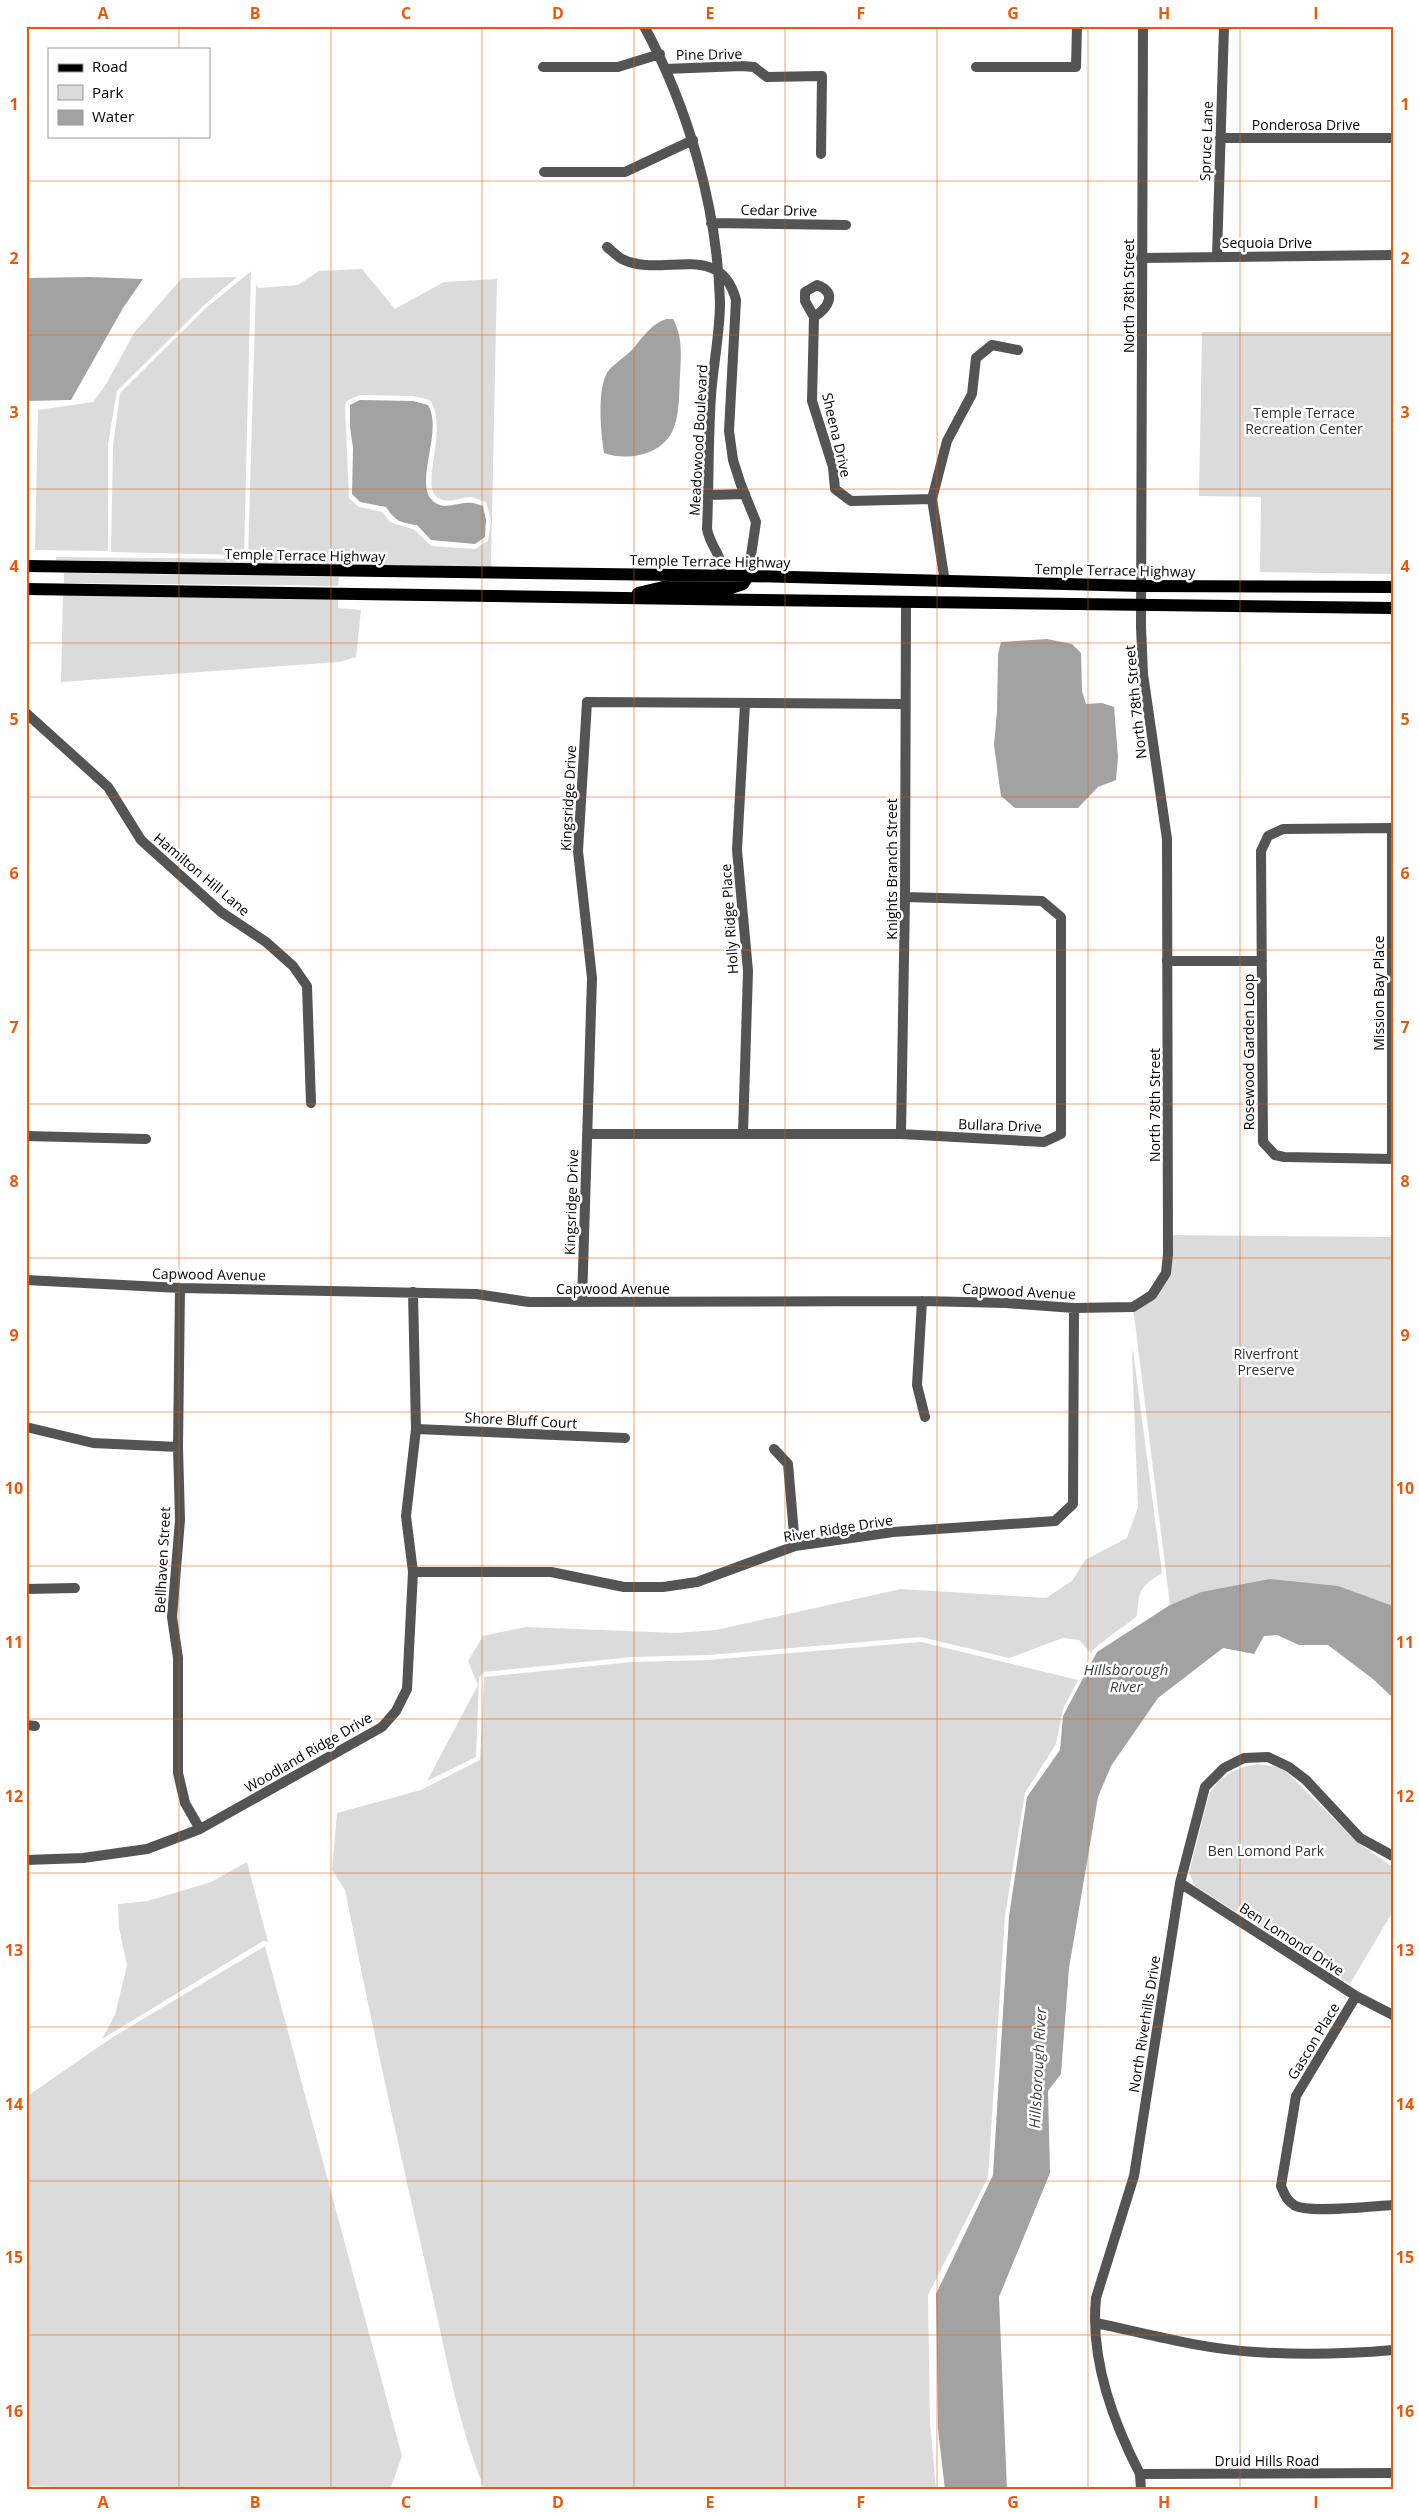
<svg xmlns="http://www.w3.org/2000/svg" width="1419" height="2516" viewBox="0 0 1419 2516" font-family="'Open Sans',sans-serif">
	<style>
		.green { fill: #dbdbdb; fill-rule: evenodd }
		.water { fill: #a2a2a2 }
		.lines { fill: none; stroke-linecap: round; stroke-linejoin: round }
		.minor { stroke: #545454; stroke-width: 10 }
		.tertiary { stroke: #545454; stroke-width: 10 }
		.primary { stroke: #000; stroke-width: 12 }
		.grid { fill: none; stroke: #e8590c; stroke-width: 1; stroke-opacity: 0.55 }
		.labels { text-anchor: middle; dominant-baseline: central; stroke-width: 5; stroke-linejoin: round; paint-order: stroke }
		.street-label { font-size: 14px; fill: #000; stroke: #fff }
		.park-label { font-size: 14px; fill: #323232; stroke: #fff }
		.water-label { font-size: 15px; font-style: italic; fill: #434343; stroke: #fff }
		.neatline { fill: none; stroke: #e8590c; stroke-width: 2 }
		.grid-label { font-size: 16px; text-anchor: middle; font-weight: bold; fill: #e8590c }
	</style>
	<rect width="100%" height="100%" fill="#fff"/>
	<path class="green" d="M362,269l33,40 49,-27 53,-3 -6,284 1,4 -436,-7v-3l190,2 2,-4 8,-270 3,3 39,-3 21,-14zM360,395l53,1 17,4c19,29 -10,85 7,97 10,8 23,0 34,0 4,0 10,4 15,5l5,19 -3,20 -13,8 -44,-3 -16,-16 -25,-8 -7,-10 -24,-5 -10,-9 -4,-93 3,-5z
		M251,271l-7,284 -133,-3 2,-106 7,-53 85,-84z
		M237,277l-33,28 -87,86 -9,53v107l-73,-1 3,-140 55,-8 12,-16 29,-53 48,-55z
		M1202,332h191v242l-133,-2 1,-75 -62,-1z
		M64,573l275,4 -1,9 -274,-3z
		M63,595l275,3v10l23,2 -5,47 -17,5 -278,20z
		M1168,1235l225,2v369l-192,-14 -31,13 -37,-298c35,-21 33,-34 35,-72z
		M1133,1350l29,223c-23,14 -23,18 -25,43 -10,9 -42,29 -46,37l-12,-13 -16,-2 -54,20 -88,-21 -212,18 -77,2 -148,15 -5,5 -3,80 -49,24 51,-96 -10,-24 15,-25 43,-9 150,6 40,-3 185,-41 145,9 26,-17 13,-21 42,-22 11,-31 -6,-153z
		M921,1642l157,38 -15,29 -7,35 -31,49 -20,123 -17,261 -60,118 2,128 6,67h-451c-29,-69 -41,-147 -58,-219 -29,-127 -57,-254 -82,-381l-13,-20 5,-57 84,-23 59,-30 4,-83 148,-15 77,-2z
		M1258,1764l20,3 11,7 69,69 35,24v44l-43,73 -155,-98 -6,-13 20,-78c10,-19 28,-28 49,-31z
		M247,1862l21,80 -5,-1 -161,98 13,-24 12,-50 -8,-37 -1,-24 30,-3 63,-19z
		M265,1946l137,510 -12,34h-243l-121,-4v-389l87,-60z"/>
	<path class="water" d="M90,277l53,2 -20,29 -52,92 -45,1v-123z
		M666,319h7c10,18 8,37 7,56 -1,18 0,41 -8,57 -12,24 -46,29 -68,21 -3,-19 -8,-67 5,-83 6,-7 16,-13 23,-20 11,-13 18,-25 34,-31z
		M360,400l53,1 15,4c16,26 -16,81 6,97 12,9 25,-1 38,1 3,0 7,2 11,3l3,14 -1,17 -10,7 -44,-4 -14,-15c-16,-2 -22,-4 -31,-18l-26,-5 -8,-8 1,-46 -3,-21v-22z
		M1047,639l25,5 9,9 1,38 4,13 16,-1 12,4 4,50 -2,23 -18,7 -20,21h-63l-14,-12 -7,-51 3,-34 1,-57 3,-12z
		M1270,1579l68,7 55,20v92l-20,-19 -45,-34h-29l-22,-10 -13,1 -10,18 -31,-6 -65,50 -47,68 -13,31 -29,171 -8,106 -13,17 2,82 -51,124 8,193h-62l-7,-61 -2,-135 57,-119 16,-259 18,-119 33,-47 3,-34 34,-64 73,-47 31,-13z"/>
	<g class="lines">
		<path class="minor" d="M644,26c45,83 73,182 76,276 0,32 -7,63 -9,94 -3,44 -2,89 -4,133 4,20 16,25 15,47
			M543,67h75l42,-13
			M976,67h100l1,-41
			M665,69l77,-3 12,1 13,10 55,-1 -1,78
			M1220,138h173
			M544,172h81l68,-32
			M711,223l135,2
			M607,247c5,4 10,9 15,12 39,20 98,-20 114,41l-7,131 4,29 8,25 15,37 -8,54
			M1217,256l7,-230
			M1141,258l252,-3
			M814,317l-9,-16v-9l12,-7c21,8 11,23 -3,32l-2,84 21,66 2,22 16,12 81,-2
			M708,495l37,-1
			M945,582l-13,-83 15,-58 25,-47 4,-36 16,-13 26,5
			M26,713l82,74 33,53 80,72 45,30 27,24 14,20 4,117
			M1393,828l-110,1 -15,7 -7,15 2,291 12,13 9,2 109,2
			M1167,961h95
			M743,1133l5,-162 -11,-121 8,-146
			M587,1134h314l143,8 17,-8v-217l-19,-16 -137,-4
			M901,1134l4,-237 1,-293
			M26,1136l120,3
			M1392,1159v-331
			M26,1280l154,8 296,6 53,8 393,-1 84,2 68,5 59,-1 19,-12 14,-22 2,-19
			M180,1288l-2,159 2,73 -8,97 6,41v115l7,30 15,26
			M922,1301l-5,84 8,32
			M582,1302l10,-324 -14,-127 9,-149 317,2
			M26,1427l67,16 85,4
			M416,1429l209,9
			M774,1449l14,15 7,82
			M413,1572h138l73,15h39l34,-5 98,-36 98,-14 162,-11 18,-17 1,-196
			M26,1589l49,-1
			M26,1725l9,1
			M26,1860l57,-2 64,-9 53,-20 182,-102 14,-16 11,-22 6,-117 -7,-56 10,-87 -3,-137
			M1180,1883l176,113 37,19
			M1356,1996l-60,100 -15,90c3,7 5,14 13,19 14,9 79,1 99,0
			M1096,2323c52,11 105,26 159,29 46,3 92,2 138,-2
			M1140,2474c-27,-52 -50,-116 -44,-176l38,-122 46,-293 25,-96 19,-19 20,-10 24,-1 21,10 17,13 54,58 33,18"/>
		<path class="tertiary" d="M1143,26l-2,601 2,47 24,165 1,415
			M1141,2490l-1,-16 253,-1"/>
		<path class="primary" d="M26,566l722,10 393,10 252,1
			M26,589c456,5 911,16 1367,19
			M638,593l25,-6 68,1 12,-4 5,-8"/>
	</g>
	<path class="grid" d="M179,26v23M331,26v2464M482,26v2464M634,26v2464M785,26v2464M937,26v2464M1088,26v2464M1240,26v2464M179,136v2354M26,181h1367M26,335h1367M26,489h1367M26,643h1367M26,797h1367M26,950h1367M26,1104h1367M26,1258h1367M26,1412h1367M26,1566h1367M26,1719h1367M26,1873h1367M26,2027h1367M26,2181h1367M26,2335h1367"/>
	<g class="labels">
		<g class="street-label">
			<text transform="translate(709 54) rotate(-1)">Pine Drive</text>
			<text x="1306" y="124">Ponderosa Drive</text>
			<text transform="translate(1206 141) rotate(-88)">Spruce Lane</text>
			<text transform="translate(779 210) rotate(1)">Cedar Drive</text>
			<text x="1267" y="242">Sequoia Drive</text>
			<text transform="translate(1128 296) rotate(-90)">North 78th Street</text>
			<text transform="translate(837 435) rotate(77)">Sheena Drive</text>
			<text transform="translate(698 440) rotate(-87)">Meadowood Boulevard</text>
			<text transform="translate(305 555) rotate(1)">Temple Terrace Highway</text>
			<text transform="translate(710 561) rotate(1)">Temple Terrace Highway</text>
			<text transform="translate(1115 570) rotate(1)">Temple Terrace Highway</text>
			<text transform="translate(1135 702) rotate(-96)">North 78th Street</text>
			<text transform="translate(568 798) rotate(-87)">Kingsridge Drive</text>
			<text transform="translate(891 869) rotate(-90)">Knights Branch Street</text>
			<text transform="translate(202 874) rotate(40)">Hamilton Hill Lane</text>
			<text transform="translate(729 919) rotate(-94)">Holly Ridge Place</text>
			<text transform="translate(1378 993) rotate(-90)">Mission Bay Place</text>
			<text transform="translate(1248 1052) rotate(-90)">Rosewood Garden Loop</text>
			<text transform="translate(1154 1105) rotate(-90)">North 78th Street</text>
			<text transform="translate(1000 1125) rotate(2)">Bullara Drive</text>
			<text transform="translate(571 1202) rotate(-88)">Kingsridge Drive</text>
			<text transform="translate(209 1274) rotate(1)">Capwood Avenue</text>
			<text x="613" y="1288">Capwood Avenue</text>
			<text transform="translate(1019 1291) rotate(3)">Capwood Avenue</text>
			<text transform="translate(521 1420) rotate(3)">Shore Bluff Court</text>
			<text transform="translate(838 1528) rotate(-9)">River Ridge Drive</text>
			<text transform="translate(162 1560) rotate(-87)">Bellhaven Street</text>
			<text transform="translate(308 1752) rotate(-30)">Woodland Ridge Drive</text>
			<text transform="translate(1292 1939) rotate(33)">Ben Lomond Drive</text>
			<text transform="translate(1144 2024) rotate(-81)">North Riverhills Drive</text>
			<text transform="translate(1313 2041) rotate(-59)">Gascon Place</text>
			<text x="1267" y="2460">Druid Hills Road</text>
		</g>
		<g class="park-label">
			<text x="1304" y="412">Temple Terrace<tspan x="1304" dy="16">Recreation Center</tspan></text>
			<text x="1266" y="1353">Riverfront<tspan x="1266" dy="16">Preserve</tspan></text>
			<text x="1266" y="1850">Ben Lomond Park</text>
		</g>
		<g class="water-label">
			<text x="1126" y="1669">Hillsborough<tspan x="1126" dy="17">River</tspan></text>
			<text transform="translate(1037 2068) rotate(-87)">Hillsborough River</text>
		</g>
	</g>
	<rect width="1419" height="2516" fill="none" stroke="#ffffff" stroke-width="55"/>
	<rect x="48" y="48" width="162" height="90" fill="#ffffff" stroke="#999999"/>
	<rect x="58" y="64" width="25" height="8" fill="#000000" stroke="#999999"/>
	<text x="92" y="72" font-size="15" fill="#000000">Road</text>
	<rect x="58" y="85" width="25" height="15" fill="#dbdbdb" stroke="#999999"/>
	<text x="92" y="98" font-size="15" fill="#000000">Park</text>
	<rect x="58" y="110" width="25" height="15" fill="#a2a2a2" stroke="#999999"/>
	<text x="92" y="122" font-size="15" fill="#000000">Water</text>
	<rect x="28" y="28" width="1364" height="2460" class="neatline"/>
	<g class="grid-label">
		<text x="103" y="19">A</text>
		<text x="255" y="19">B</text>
		<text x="406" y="19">C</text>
		<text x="558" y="19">D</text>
		<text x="710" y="19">E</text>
		<text x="861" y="19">F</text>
		<text x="1013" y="19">G</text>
		<text x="1164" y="19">H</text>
		<text x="1316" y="19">I</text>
		<text x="14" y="110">1</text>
		<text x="1405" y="110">1</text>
		<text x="14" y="264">2</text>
		<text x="1405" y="264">2</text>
		<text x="14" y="418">3</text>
		<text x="1405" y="418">3</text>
		<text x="14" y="572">4</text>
		<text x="1405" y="572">4</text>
		<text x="14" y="725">5</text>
		<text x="1405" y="725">5</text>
		<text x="14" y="879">6</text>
		<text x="1405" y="879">6</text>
		<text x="14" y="1033">7</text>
		<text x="1405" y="1033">7</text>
		<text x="14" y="1187">8</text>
		<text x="1405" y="1187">8</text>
		<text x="14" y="1341">9</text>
		<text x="1405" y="1341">9</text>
		<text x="14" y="1494">10</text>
		<text x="1405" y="1494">10</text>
		<text x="14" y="1648">11</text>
		<text x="1405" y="1648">11</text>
		<text x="14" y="1802">12</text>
		<text x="1405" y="1802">12</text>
		<text x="14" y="1956">13</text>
		<text x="1405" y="1956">13</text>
		<text x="14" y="2110">14</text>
		<text x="1405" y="2110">14</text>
		<text x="14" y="2263">15</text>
		<text x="1405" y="2263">15</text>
		<text x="14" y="2417">16</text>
		<text x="1405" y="2417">16</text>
		<text x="103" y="2508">A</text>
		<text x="255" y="2508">B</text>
		<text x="406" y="2508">C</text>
		<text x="558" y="2508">D</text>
		<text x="710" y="2508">E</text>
		<text x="861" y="2508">F</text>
		<text x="1013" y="2508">G</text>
		<text x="1164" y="2508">H</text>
		<text x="1316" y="2508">I</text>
	</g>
</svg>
